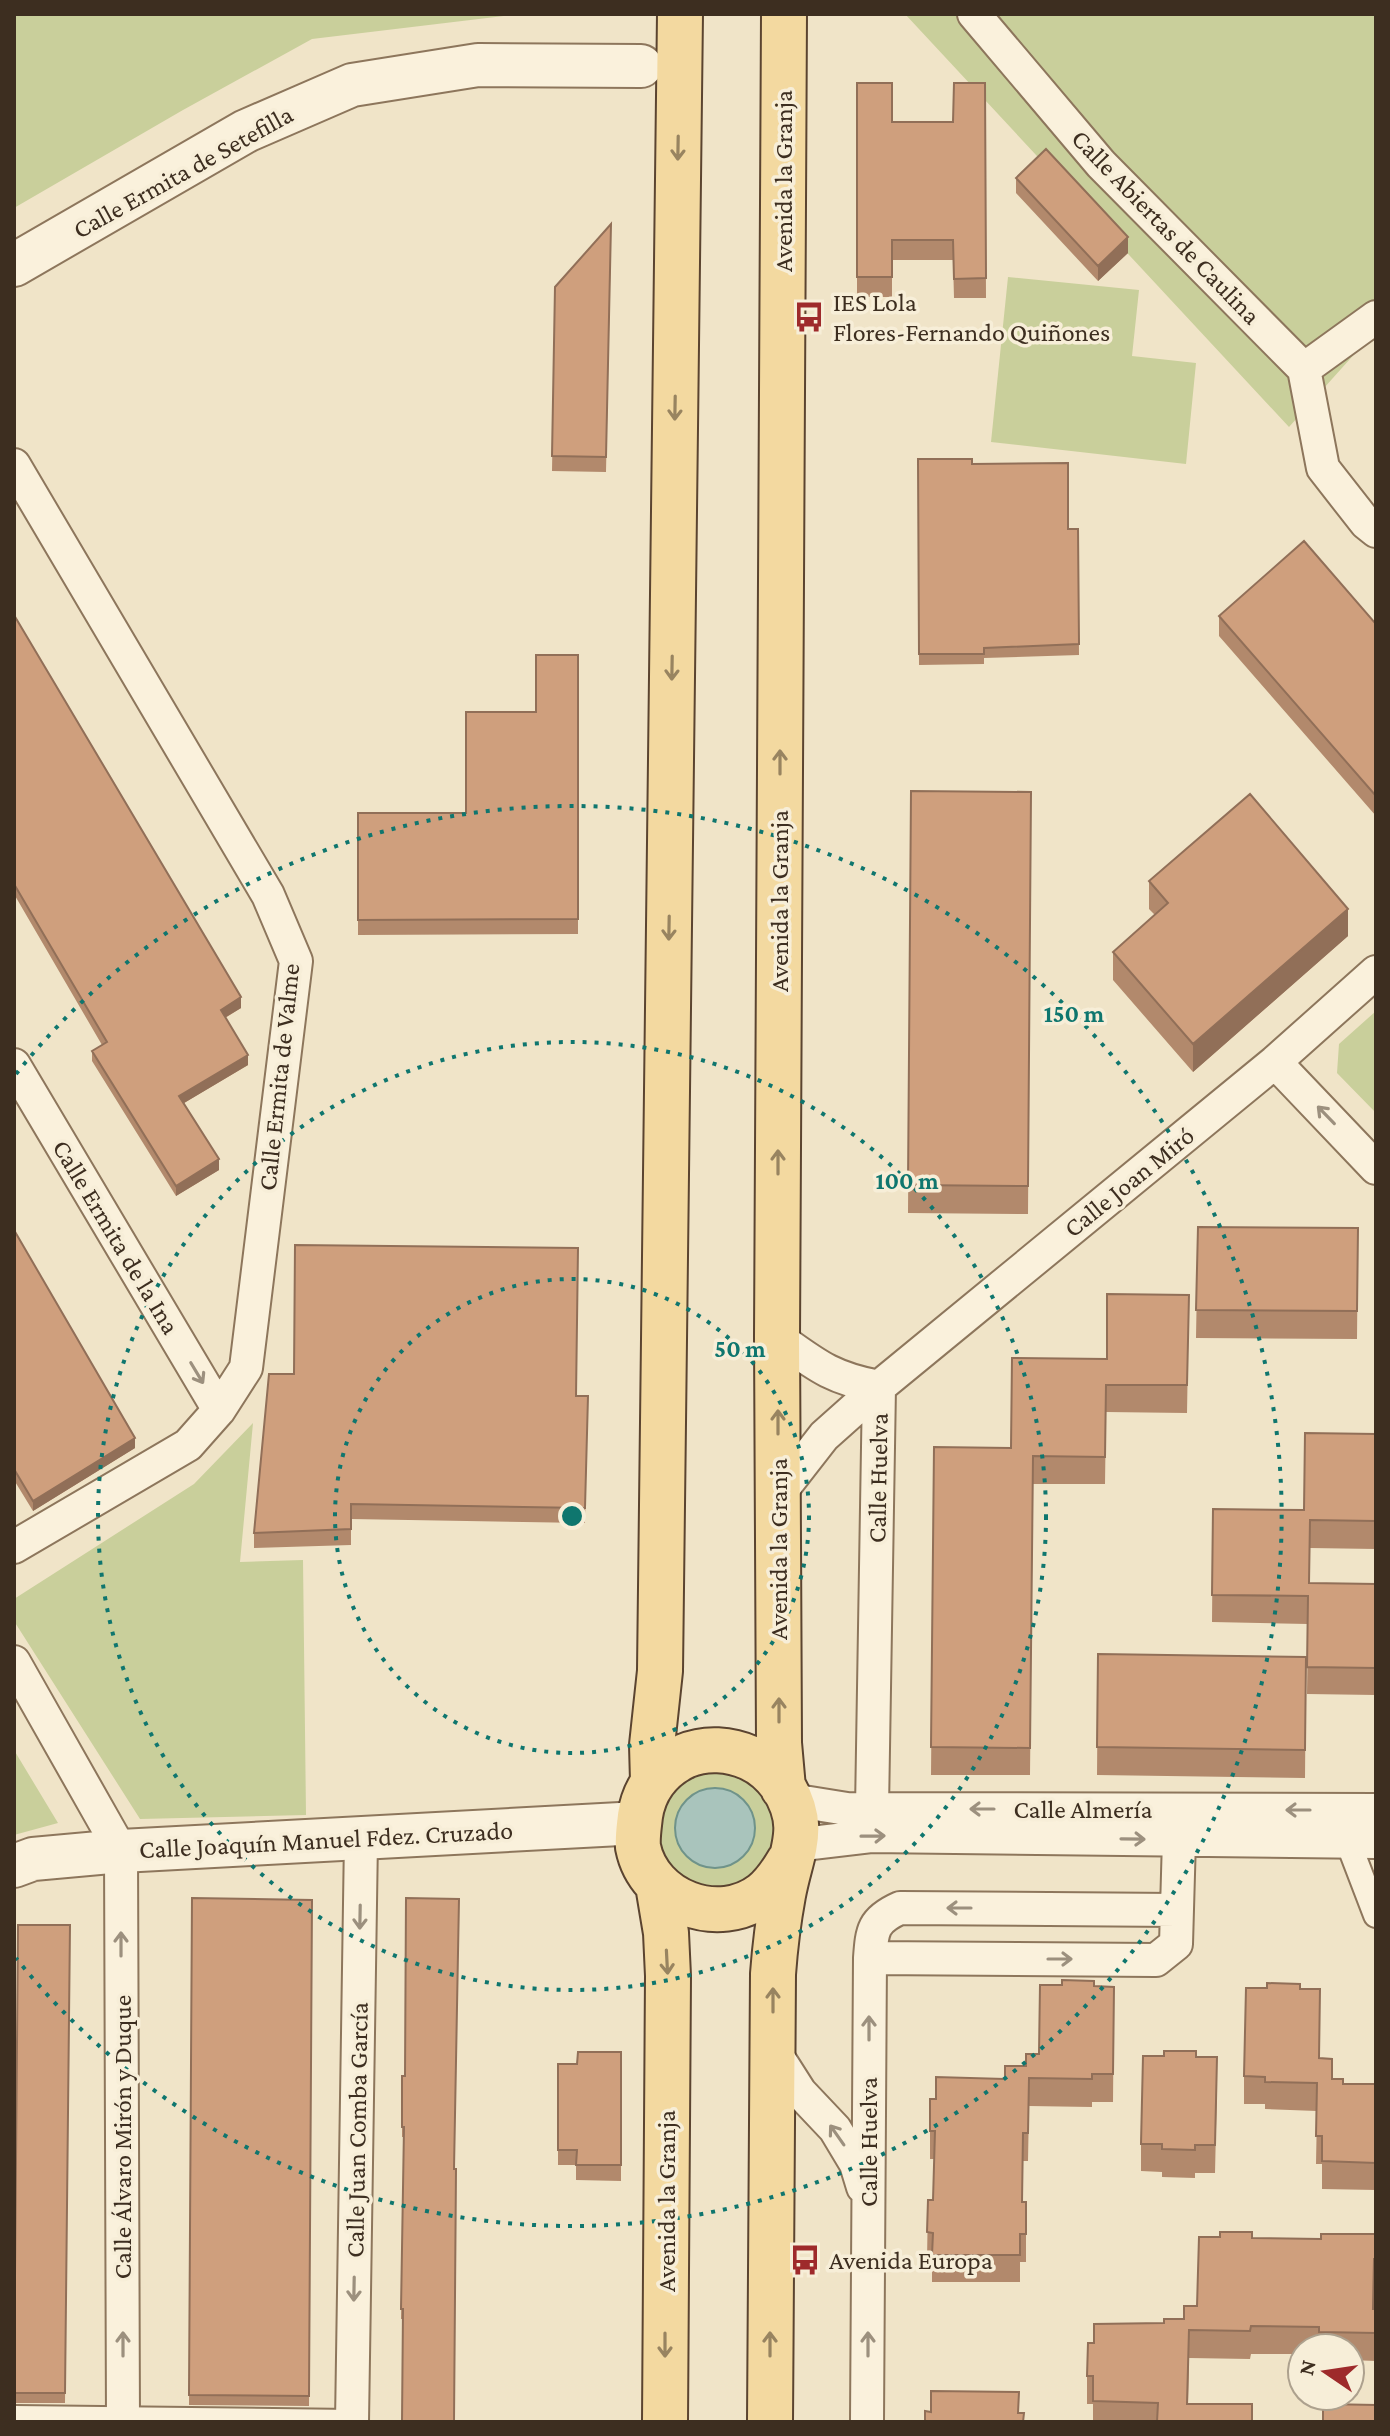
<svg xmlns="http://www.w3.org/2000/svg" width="1390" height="2436" viewBox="0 0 1390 2436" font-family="'Crimson Pro',serif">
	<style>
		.green { fill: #c9cf9b }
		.water { fill: #a9c4bc; stroke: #6f938a; stroke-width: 2 }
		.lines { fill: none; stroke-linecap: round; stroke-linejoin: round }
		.pedestrian-casing { stroke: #8d765c; stroke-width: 28 }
		.minor-casing { stroke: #8d765c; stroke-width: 36 }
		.tertiary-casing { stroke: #8d765c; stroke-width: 46 }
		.primary-casing { stroke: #5b4430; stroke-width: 48 }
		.pedestrian { stroke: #faf1dc; stroke-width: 24 }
		.minor { stroke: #faf1dc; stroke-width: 32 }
		.tertiary { stroke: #faf1dc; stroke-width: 42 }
		.primary { stroke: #f3d9a0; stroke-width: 44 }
		.wall { fill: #b2896c }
		.shaded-wall { fill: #916f58 }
		.building { fill: #cf9f7d; stroke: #916f58; stroke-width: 2 }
		.oneway { stroke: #988460 }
		.oneway2 { stroke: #9c907e }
		.ring { fill: none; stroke: #0f766e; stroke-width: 4; stroke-dasharray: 4 8 }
		.labels { text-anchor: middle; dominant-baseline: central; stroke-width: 7; stroke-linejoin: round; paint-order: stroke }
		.street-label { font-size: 26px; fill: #3d2e20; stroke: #f7eed8 }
		.poi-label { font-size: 26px; fill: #3d2e20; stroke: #f7eed8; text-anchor: start }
		.centre { fill: #0f766e; stroke: #f7eed8; stroke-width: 4 }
		.ring-label { font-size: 24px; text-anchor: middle; font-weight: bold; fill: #0f766e; stroke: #f7eed8; stroke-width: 7; stroke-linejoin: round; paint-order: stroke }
	</style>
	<rect width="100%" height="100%" fill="#f0e4c8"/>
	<path class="green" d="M14,14h507l-209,25 -129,71 -169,98z
		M905,14h471v316l-87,97z
		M1008,277l131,13 -7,66 64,7 -10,101 -195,-22z
		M1376,1011v102l-39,-40 2,-29z
		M253,1423l-13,139 63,-2 3,255 -166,4 -126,-198v-22l180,-115z
		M14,1750l44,73 -44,12z
		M658 1829a58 58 0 1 1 116 0a58 58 0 1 1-116 0Z"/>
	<path class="water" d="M675 1828a40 40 0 1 1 80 0a40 40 0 1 1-80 0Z"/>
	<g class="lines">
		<g class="pedestrian-casing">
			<path id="pedestrian" d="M1348,1842l28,73
				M14,2418l338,4"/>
		</g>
		<g class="minor-casing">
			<path id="minor" d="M974,14l127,150 203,205 72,-52
				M1304,369l19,99 43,55 10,8
				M14,465l254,430 28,66 -50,407 -27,42 -31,35 -174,102
				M1275,1062l101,106
				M14,1065l205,345
				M777,1337c39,28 54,41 102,50
				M778,1495l46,-59 55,-49 396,-325 101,-90
				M14,1662l107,189 2,571
				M791,1800l56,9 529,1
				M872,1809l7,-422
				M795,1845l76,-9 505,6
				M870,1958c2,-28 3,-38 30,-50l277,2
				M772,2048l28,44 35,37 21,35 7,23
				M352,2422l9,-583
				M867,2422l3,-464 286,2 20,-16 3,-105"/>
		</g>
		<g class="tertiary-casing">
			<path id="tertiary" d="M14,265l232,-134 106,-46 126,-20 163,1
				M14,1866l19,-7 88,-8 518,-28"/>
		</g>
		<g class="primary-casing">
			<path id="primary" d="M653,1781l-1,-36 8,-74 20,-1657
				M783,1788l-4,-45 -2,-406 7,-1323
				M658,1885l8,48 2,43 -3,446
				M770,2422l3,-448c2,-27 5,-52 10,-79 8,-44 26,-68 -1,-110 -8,-11 -19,-21 -32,-27 -20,-9 -44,-11 -65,-2 -25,12 -41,33 -45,60 -1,10 -3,21 -2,31 11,55 81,81 125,47 12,-10 19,-21 26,-33"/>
		</g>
		<use href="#pedestrian" class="pedestrian"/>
		<use href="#minor" class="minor"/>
		<use href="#tertiary" class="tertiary"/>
		<use href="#primary" class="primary"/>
	</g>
	<path class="wall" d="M857,83l35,39h61l32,-39 1,215h-32l-1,-38h-61v37h-35z
		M1016,178l112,75 -30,28 -82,-88z
		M611,239l-5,233 -54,-1 3,-184z
		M918,459l54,5 96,65h10l1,126 -95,3v6l-65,1z
		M14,615l227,393 -16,10 23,47 -64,38 35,67 -43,26 -84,-135v-10l10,-6 -88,-151z
		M1219,616l157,8v192l-157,-180z
		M578,655v279l-220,1v-122h108l70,-101z
		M911,791l120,1 -3,422 -120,-1z
		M1149,881l199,55 -155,136 -80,-92v-28l42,-37 -6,-6z
		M1198,1227l160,1 -1,111 -161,-1z
		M14,1230l121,218 -102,63 -19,-31z
		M1189,1295l-2,118 -81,-1 -1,72h-72l-3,291h-99l3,-328 77,1 96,-89z
		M576,1396h12l-3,127 -234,-4v26l-97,3v-15z
		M1376,1434v115l-66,-1 -1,35 67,1v111l-69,-1 1,-70 -96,-2 1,-113 91,1z
		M1098,1654l208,3 -1,121 -208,-3z
		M192,1898l120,2 -3,506 -120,-1z
		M70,1925l-5,478h-51v-74z
		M1094,1986l20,1 -1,115h-21v5l-63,-1 -1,55h-5l-1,41h4v60h-6v20h-88v-21l-5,-1 1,-60h5l1,-41h-4v-60h6l69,-20 21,-13 13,-12z
		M1300,1989l19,69 13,21 11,5h33v106l-54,-1v-25h-6l1,-53 -52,-2v-5h-21v-28z
		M621,2052v129l-45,-1v-15h-18v-101h19z
		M1164,2056l32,1 21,28 -2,88h-20v5l-33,-1v-5l-21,-1v-27z
		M402,2076h3l-2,243h-2l3,-182h-2z
		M1376,2234v53l-2,-1v23h2v52l-26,-1v-12h-48v6h-51l-1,5 -61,-1 -1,46 64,18h-159v-18h-6v-28l7,-33 70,-20 20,-4 13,-13 55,-68 69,1z"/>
	<path class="shaded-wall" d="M1128,237v16l-30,28v-15z
		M1348,909v27l-155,136v-28z
		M241,997v11l-20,12v-10z
		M248,1055v10l-69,41v-10z
		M219,1159v11l-43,26v-10z
		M135,1438v10l-102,63v-10z"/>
	<path class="building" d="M857,83h35v39h61l1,-39h31l1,195 -32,1 -1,-39h-61v37h-35z
		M1046,149l82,88 -30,29 -82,-88z
		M611,224l-5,233 -54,-1 3,-169z
		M918,459h54v5l96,-1v66h10l1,115 -95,4v6h-65z
		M1304,541l72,83v172l-157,-180z
		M14,615l227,382 -20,13 27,45 -69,41 40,63 -43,27 -84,-135 15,-9 -93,-158z
		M536,655h42v264l-220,1v-107h108v-101h70z
		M911,791l120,1 -3,394 -120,-1z
		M1250,794l98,115 -155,135 -80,-92 55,-49 -19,-22z
		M1198,1227l160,1 -1,83 -161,-1z
		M14,1230l121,208 -102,63 -19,-32z
		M295,1245l283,3 -2,148h12l-3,112 -234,-4v25l-97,4 15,-159h25z
		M1107,1294l82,1 -2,90h-81l-1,72 -72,-1 -3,292 -99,-1 3,-300 77,1 1,-90 95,1z
		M1305,1433l71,1v87l-66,-1 -1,63 67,1v84l-69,-1 1,-71 -96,-1 1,-86 91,1z
		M1098,1654l208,3 -1,93 -208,-3z
		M192,1898l120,2 -3,496 -120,-1z
		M406,1898l53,1 -5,270h2l-2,253h-52l1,-113h-2l3,-182h-2v-51h3z
		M18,1925h52l-5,468h-51z
		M1062,1980l32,1v5l20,1 -1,87h-21v5l-63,-1 -1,55h-5l-1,69h4v32h-6v21h-88l1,-22 -6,-1 1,-32h5l2,-69h-5v-32h6v-22l69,2v-13h21v-12h13l1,-69h22z
		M1267,1983l33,1v5h20l-1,69 13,1v20h11v5h33v79l-54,-2v-25h-6l1,-53 -52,-1v-5l-21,-1 2,-88h21z
		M1164,2051h32v6h21l-2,88h-20v5l-33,-1v-5h-21l2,-88h21z
		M578,2052h43v113h-45l1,-15h-19v-86h19z
		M1220,2232h32v6l69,1v-5h55v25h-2l-1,50h3v24l-57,-1v-5l-68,-1 -1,5 -61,-1 -2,74h65v18h-95l1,-19 -65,-2v-25h-6l1,-33h6v-19l70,-1v-4h20v-13h13l2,-69h21z
		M931,2391l88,1 -1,21h6l-1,9h-98v-11l6,1z
		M1323,2404l53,1v17h-53z"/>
	<defs><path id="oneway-shaft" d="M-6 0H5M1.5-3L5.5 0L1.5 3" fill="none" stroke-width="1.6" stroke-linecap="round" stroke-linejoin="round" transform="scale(2)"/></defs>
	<g class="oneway">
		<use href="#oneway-shaft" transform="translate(678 148) rotate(91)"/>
		<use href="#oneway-shaft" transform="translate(675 408) rotate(91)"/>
		<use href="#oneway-shaft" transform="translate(672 668) rotate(91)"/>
		<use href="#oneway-shaft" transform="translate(780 762) rotate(-90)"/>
		<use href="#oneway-shaft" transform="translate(669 928) rotate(91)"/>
		<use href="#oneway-shaft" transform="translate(778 1162) rotate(-90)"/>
		<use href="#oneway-shaft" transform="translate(778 1422) rotate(-90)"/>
		<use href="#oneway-shaft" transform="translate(779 1710) rotate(-90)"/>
		<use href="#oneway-shaft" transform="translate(667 1962) rotate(87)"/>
		<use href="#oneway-shaft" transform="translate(773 2000) rotate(-90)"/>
		<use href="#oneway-shaft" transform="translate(770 2344) rotate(-90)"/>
		<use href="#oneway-shaft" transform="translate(665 2345) rotate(90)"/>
	</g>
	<g class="oneway2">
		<use href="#oneway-shaft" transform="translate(1326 1115) rotate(-134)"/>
		<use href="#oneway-shaft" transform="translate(197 1373) rotate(59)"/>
		<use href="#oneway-shaft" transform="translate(982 1809) rotate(-180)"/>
		<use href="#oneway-shaft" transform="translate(1298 1810) rotate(-180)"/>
		<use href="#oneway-shaft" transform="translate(873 1836) rotate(-1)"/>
		<use href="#oneway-shaft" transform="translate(1133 1839) rotate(1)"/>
		<use href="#oneway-shaft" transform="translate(959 1908) rotate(-180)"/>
		<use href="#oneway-shaft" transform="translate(360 1917) rotate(91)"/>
		<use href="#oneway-shaft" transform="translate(121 1944) rotate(-90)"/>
		<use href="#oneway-shaft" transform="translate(1060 1959)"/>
		<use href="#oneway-shaft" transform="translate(869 2028) rotate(-90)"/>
		<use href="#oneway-shaft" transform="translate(837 2135) rotate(-125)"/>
		<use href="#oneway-shaft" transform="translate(354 2289) rotate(91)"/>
		<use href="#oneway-shaft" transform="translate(123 2344) rotate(-90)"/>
		<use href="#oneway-shaft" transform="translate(868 2344) rotate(-90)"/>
	</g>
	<g class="ring">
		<circle cx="572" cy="1516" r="237"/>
		<circle cx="572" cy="1516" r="474"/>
		<path d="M16 1074A710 710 0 1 1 16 1958"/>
	</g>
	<defs>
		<g id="bus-bare" transform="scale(2.4)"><path d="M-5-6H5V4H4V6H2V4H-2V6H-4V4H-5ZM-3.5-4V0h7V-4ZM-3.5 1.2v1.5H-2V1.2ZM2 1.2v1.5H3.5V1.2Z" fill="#9e2a2b" stroke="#f7eed8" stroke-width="2.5" paint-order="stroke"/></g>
	</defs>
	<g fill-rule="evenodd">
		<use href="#bus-bare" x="809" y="317"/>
		<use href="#bus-bare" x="805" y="2260"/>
	</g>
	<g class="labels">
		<g class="street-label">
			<text transform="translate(183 172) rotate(-29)">Calle Ermita de Setefilla</text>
			<text transform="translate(783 181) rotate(-90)">Avenida la Granja</text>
			<text transform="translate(1166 227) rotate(46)">Calle Abiertas de Caulina</text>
			<text transform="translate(779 901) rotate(-90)">Avenida la Granja</text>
			<text transform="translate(279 1077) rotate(-84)">Calle Ermita de Valme</text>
			<text transform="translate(1129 1182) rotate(-39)">Calle Joan Miró</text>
			<text transform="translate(116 1237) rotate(59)">Calle Ermita de la Ina</text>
			<text transform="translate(878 1478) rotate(-89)">Calle Huelva</text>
			<text transform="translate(778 1549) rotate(-90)">Avenida la Granja</text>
			<text x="1083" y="1809">Calle Almería</text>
			<text transform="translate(326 1840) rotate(-3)">Calle Joaquín Manuel Fdez. Cruzado</text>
			<text transform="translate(357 2130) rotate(-89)">Calle Juan Comba García</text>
			<text transform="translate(122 2137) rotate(-90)">Calle Álvaro Mirón y Duque</text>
			<text transform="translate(868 2142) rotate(-90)">Calle Huelva</text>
			<text transform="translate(666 2201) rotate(-90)">Avenida la Granja</text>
		</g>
		<g class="poi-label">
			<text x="833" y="302">IES Lola<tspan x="833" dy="30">Flores-Fernando Quiñones</tspan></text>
			<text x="829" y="2260">Avenida Europa</text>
		</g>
	</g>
	<circle cx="572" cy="1516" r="12" class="centre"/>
	<g class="ring-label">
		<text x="1074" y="1022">150 m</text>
		<text x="907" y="1189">100 m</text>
		<text x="740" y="1357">50 m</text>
	</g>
	<rect width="1390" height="2436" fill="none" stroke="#3d2e20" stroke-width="32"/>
	<g transform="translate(1326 2372) rotate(283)"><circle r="38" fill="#f7eed8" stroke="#ada18e" stroke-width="2"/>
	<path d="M0-6L14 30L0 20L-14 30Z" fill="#9e2a2b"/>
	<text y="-12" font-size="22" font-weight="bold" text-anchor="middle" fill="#3d2e20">N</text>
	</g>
</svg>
